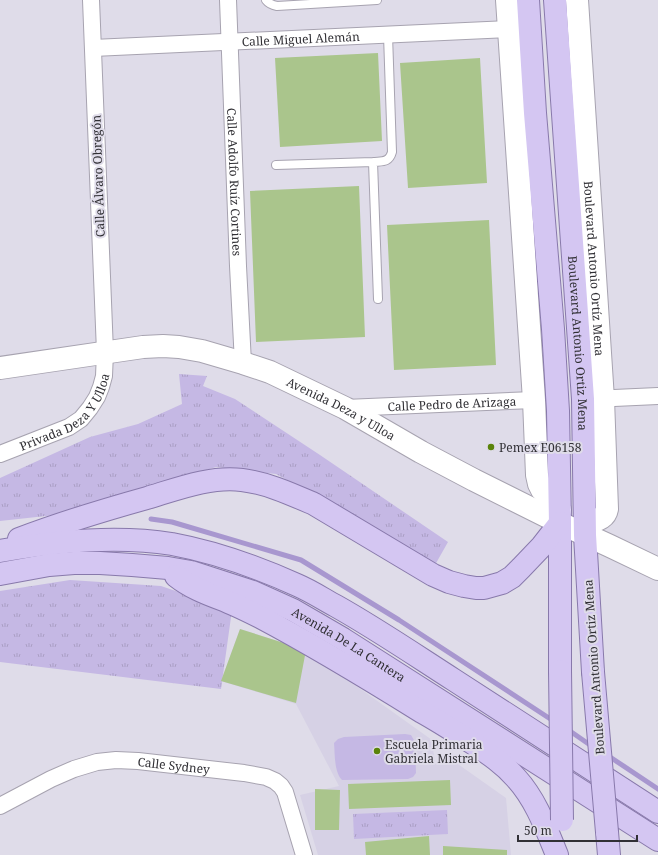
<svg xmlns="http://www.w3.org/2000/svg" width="658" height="855" viewBox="0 0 658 855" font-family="'Noto Serif',serif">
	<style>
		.built { fill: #d6d1e5 }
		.park { fill: url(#park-tufts) }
		.garden { fill: #c5b8e4 }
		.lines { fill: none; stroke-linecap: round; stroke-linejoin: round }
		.stream { stroke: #a897cf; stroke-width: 5 }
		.building { fill: #aac58c }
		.lane-casing { stroke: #a7a3b0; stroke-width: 10 }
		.street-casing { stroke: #a7a3b0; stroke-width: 18 }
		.secondary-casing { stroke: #a7a3b0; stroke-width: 24 }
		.primary-casing { stroke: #8879ab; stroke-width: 24 }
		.lane { stroke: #fff; stroke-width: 8 }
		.street { stroke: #fff; stroke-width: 16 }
		.secondary { stroke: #fff; stroke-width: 22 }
		.primary { stroke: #d4c6f2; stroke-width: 22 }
		.primary-bridge-casing { stroke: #8879ab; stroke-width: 24; stroke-linecap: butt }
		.primary-bridge { stroke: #d4c6f2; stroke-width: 22 }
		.poi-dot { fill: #5a830a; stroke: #dfdce9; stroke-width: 1.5 }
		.labels { text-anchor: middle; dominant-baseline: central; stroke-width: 4; stroke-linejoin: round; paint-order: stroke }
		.street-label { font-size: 12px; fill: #313035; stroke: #dfdce9 }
		.poi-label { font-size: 12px; fill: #313035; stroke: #dfdce9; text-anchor: start }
	</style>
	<defs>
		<pattern id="park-tufts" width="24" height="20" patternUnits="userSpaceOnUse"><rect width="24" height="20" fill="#c5b8e4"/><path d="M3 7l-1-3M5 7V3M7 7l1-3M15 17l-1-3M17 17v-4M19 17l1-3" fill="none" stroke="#aa9ec4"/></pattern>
	</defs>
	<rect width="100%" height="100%" fill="#dfdce9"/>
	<path class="built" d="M240,629l66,21 126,90 3,24 20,-2 51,36 5,57h-193l-18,-60 39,-9 -43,-82 -75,-23z"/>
	<path class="park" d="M179,374l28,2 -4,10 32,13 85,56 128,87 -13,23 -72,-44 -87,-47 -60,-7 -152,47 -64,7v-43l90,-41 48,-13 44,-20z
		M70,580l91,6 71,24 -11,79 -221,-27v-71z
		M447,810l1,24 -94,5 -1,-25z"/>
	<path class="garden" d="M405,734l6,1 4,7 1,31 -3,4 -5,2 -66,1c-8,-8 -7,-26 -8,-37l4,-4 6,-2z"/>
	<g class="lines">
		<path class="stream" d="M151,519l21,3 129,38 98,60 156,102
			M567,729l26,18
			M607,755l51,34"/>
	</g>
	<path class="building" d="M378,53l4,88 -102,6 -5,-89z
		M480,58l7,125 -79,5 -8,-125z
		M359,186l6,151 -109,5 -6,-151z
		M489,220l7,145 -102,5 -7,-145z
		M240,629l66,21 -10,53 -75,-22z
		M450,780l1,25 -102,4 -1,-25z
		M315,789l25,1 -1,40h-24z
		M429,836l1,19h-64l-1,-13z
		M443,846l64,4v5h-64z"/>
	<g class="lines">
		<g class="lane-casing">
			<path id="lane" d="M266,0c3,4 6,5 11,6l100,-6
				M373,162l5,137
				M276,165l97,-3c9,-1 16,1 19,-10l-4,-117"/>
		</g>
		<g class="street-casing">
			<g id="street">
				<path id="s1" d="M228,0l10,266 5,97"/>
				<path id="s2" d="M93,48l416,-19"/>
				<path d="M592,399l66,-3"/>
				<path id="s3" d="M345,408l189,-8"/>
				<path id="s4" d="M0,454l69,-27 12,-8 9,-11 7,-11 4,-10 3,-11 1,-24 -14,-352"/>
				<path id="s5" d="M0,806l51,-27 23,-10 23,-7 19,-2 22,1 106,12 22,4 9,4 6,5 4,6 19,63"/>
			</g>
		</g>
		<g class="secondary-casing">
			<g id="secondary">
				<path d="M507,0l27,400 3,75 2,9 3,6 18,20"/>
				<path id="s6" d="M577,0l26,399 4,110c-2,11 -13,11 -22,15"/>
				<path id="s7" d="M0,368l143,-21 20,-1 16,1 23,4 41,12 27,9 75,36 76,44 53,28 86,43 50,23 48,23"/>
			</g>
		</g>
		<g class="primary-casing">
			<g id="primary">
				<path d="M528,0l7,113 18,216 5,82 2,112v148"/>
				<path id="s8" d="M555,0l28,399 2,136 8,137"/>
				<path d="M19,539c42,-16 85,-29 128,-41 30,-9 63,-22 95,-18 25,3 49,14 72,24l119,71 16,7 15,4 12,2h8l18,-5 10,-6 9,-9 21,-22 18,-23"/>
				<path d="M0,551c56,-10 115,-16 172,-7 43,8 85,23 125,41 14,6 26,14 39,21 41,23 79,49 118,74 68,44 136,88 204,132"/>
				<path id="s9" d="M0,574l49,-9 25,-2h26l32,2 36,3 23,4 62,20 40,18 50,29 315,201"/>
				<path d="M176,576c14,11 29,17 45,23 13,5 27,12 39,18 55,29 109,62 162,95 18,10 35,21 52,32 15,10 30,20 42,34 20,22 30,50 41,77"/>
				<path d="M607,832l2,23"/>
			</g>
		</g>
		<use href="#lane" class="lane"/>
		<use href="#street" class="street"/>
		<use href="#secondary" class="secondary"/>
		<use href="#primary" class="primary"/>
		<g class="primary-bridge-casing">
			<path id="primary-bridge" d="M560,671l2,149
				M593,672l14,160"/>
		</g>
		<use href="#primary-bridge" class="primary-bridge"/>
	</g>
	<g class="poi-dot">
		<circle cx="491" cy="447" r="4"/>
		<circle cx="377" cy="751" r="4"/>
	</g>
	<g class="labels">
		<g class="street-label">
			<text stroke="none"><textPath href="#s2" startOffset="208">Calle Miguel Alemán</textPath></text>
			<text transform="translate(98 176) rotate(-92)">Calle Álvaro Obregón</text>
			<text stroke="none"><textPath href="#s1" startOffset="182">Calle Adolfo Ruíz Cortines</textPath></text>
			<text stroke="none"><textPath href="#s6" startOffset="269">Boulevard Antonio Ortíz Mena</textPath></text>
			<text stroke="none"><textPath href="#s8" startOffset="344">Boulevard Antonio Ortiz Mena</textPath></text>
			<text stroke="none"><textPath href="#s3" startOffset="107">Calle Pedro de Arizaga</textPath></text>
			<text stroke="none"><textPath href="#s4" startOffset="81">Privada Deza Y Ulloa</textPath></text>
			<text stroke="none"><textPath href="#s7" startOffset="355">Avenida Deza y Ulloa</textPath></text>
			<text stroke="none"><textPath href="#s9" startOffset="367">Avenida De La Cantera</textPath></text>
			<text transform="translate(594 667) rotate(-94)">Boulevard Antonio Ortiz Mena</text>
			<text stroke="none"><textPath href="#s5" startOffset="184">Calle Sydney</textPath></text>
		</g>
		<g class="poi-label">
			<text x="499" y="447">Pemex E06158</text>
			<text x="385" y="744">Escuela Primaria<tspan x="385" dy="14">Gabriela Mistral</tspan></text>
		</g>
	</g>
	<path d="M518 835v6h119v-6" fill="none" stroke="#313035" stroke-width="2"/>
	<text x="524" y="835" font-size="12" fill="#313035" stroke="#dfdce9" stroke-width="3" paint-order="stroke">50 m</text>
</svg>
